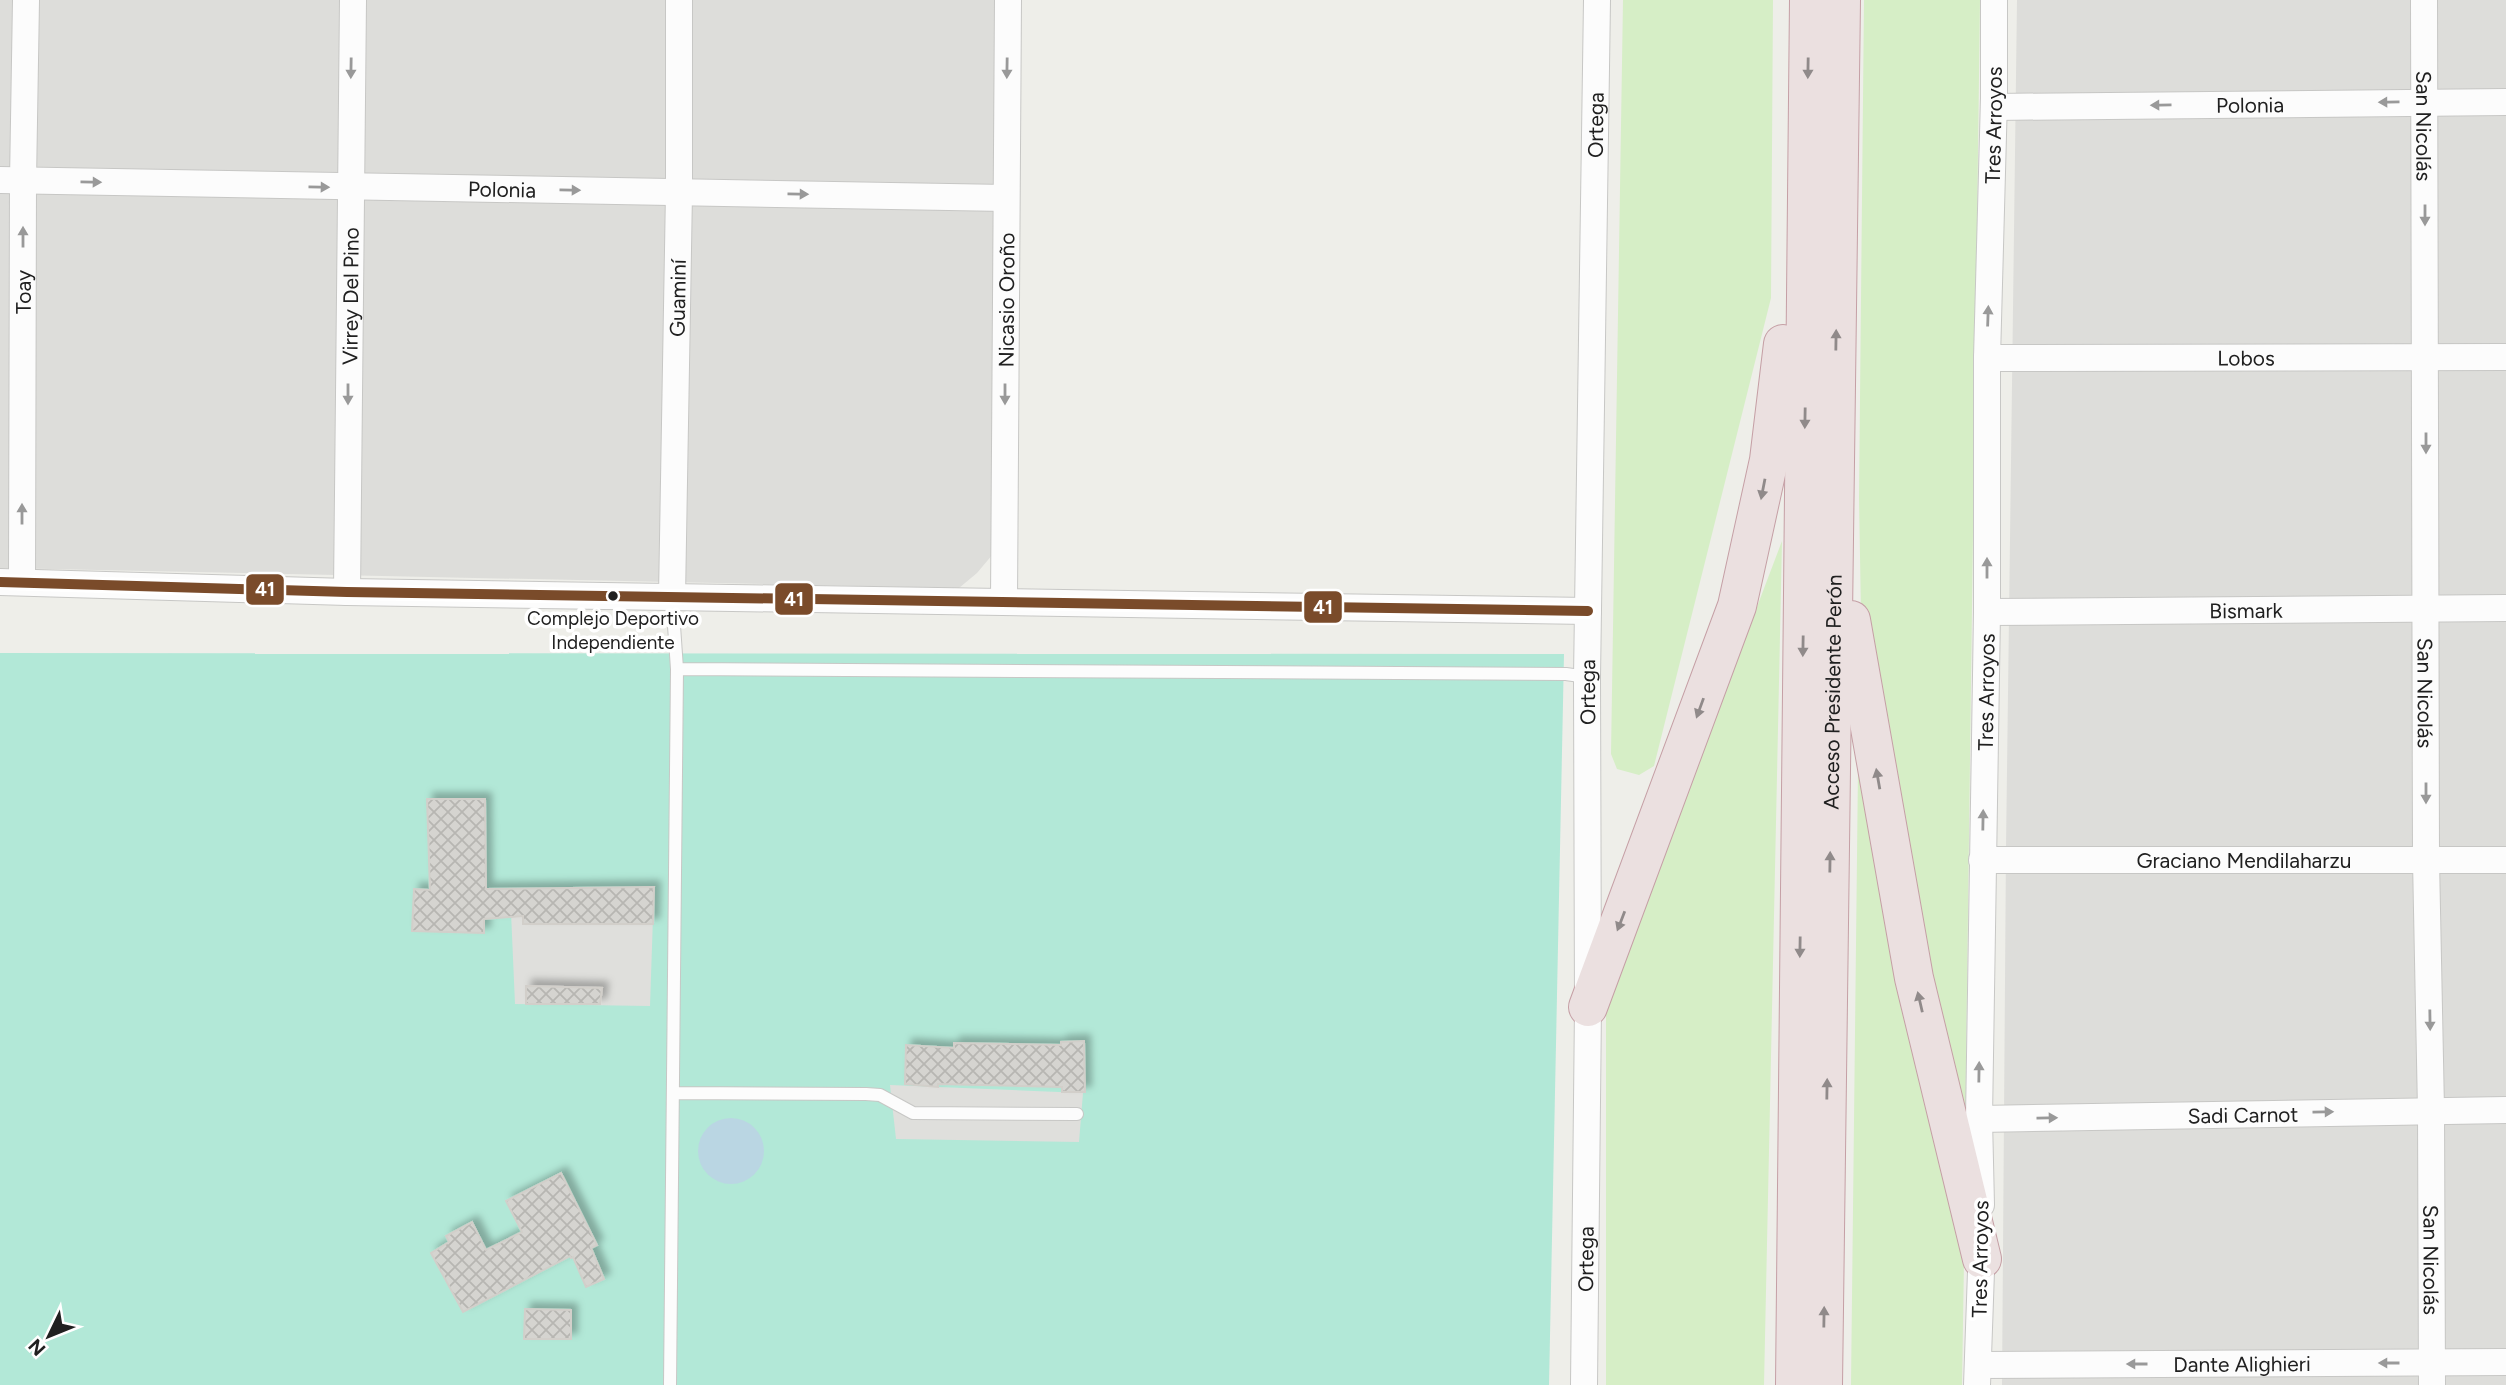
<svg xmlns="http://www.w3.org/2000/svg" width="2506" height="1385" viewBox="0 0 2506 1385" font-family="Figtree,sans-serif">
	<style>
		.residential { fill: #ddddda }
		.grass { fill: #d6eec6 }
		.pitch { fill: #b2e8d7 }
		.parking { fill: #dfdfdc }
		.water { fill: #bad6e3 }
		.building { fill: url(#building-cross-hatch); stroke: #d2cfca; stroke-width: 2; filter: url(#shadow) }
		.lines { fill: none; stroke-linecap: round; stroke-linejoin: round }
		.lane-casing { stroke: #c7c7c5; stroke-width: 14 }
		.street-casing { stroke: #c7c7c5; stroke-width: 28 }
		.highway-casing { stroke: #c59fa5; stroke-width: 40 }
		.lane { stroke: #fcfcfc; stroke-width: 12 }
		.street { stroke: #fcfcfc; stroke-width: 26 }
		.highway { stroke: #ebe0e0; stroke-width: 38 }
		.bus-1-casing { stroke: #fff; stroke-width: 16 }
		.bus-1 { stroke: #7a4b2a; stroke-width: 10 }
		.oneway { fill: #999 }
		.oneway2 { fill: #908a8a }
		.bus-dot { fill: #202020; stroke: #fff; stroke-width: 2.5 }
		.labels { text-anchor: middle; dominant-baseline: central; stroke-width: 7; stroke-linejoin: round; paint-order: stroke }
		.bus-label { font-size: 19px; fill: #202020; stroke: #fff }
		.street-label { font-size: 21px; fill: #202020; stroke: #fff }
		.line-badge { stroke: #fff; stroke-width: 2.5 }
		.badge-label { font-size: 19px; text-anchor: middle; font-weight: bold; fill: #fff }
	</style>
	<defs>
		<pattern id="building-cross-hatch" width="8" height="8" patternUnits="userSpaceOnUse" patternTransform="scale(1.75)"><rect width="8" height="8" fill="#d5d4d0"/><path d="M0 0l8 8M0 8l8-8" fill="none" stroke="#b7b6b2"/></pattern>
		<filter id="shadow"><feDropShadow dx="6" dy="-6" stdDeviation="3.5" flood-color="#0004"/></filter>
	</defs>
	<rect width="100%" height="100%" fill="#eeeee9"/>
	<path class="residential" d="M0,0h1004l-11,554 -16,19 -18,15 -959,-20z
		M2017,0h489v1385h-504l4,-537z"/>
	<path class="grass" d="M1623,0h150l-2,298 -117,468 -15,9 -22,-6 -6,-15z
		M1864,0h116l-15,1139 -104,-525 -2,-116z
		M1782,541l-18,844h-158v-380z
		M1858,768l106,493 -2,124h-111z"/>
	<path class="pitch" d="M0,653l1564,1 -15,731h-1549z"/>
	<path class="parking" d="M654,887l-4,119 -135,-2 -5,-115z
		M890,1085l193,8 -4,49 -183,-3z"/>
	<path class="water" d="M698 1151a33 33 0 1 1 66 0a33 33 0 1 1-66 0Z"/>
	<path class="building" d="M427,799h58l1,90 168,-2 -1,37h-130v-8l-39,3v14l-72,-2 2,-42 16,1z
		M526,986l76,2 -2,16h-74z
		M1084,1041l1,51h-23v-5l-124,-3v3l-33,-3 1,-39 48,3v-5l107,2v-3z
		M561,1173l36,72 -6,3 13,31 -18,8 -13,-30 -2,1 -1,-2 -107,56 -32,-59 18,-11 -3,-6 26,-14 14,28 36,-18 -16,-31z
		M525,1309l46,1v29h-47z"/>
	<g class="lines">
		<g class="lane-casing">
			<path id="lane" d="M677,669l889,5 21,3
				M673,1093l193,1 14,1 33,18 164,1
				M670,1385l7,-716 -5,-72"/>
		</g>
		<g class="street-casing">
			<g id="street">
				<path id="s1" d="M2424,0l2,860 5,250 1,275"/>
				<path id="s2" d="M1994,107l512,-5"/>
				<path id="s3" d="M0,180l1006,18"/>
				<path id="s4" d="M1987,358l519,-1"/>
				<path d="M0,582l347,10 1241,19"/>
				<path id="s5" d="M22,582l1,-401 3,-181"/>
				<path id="s6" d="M347,592l6,-592"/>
				<path id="s7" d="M672,597l7,-405v-192"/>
				<path id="s8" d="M1004,601l4,-601"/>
				<path id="s9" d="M1987,612l519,-4"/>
				<path id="s10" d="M1982,860h524"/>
				<path id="s11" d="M1979,1119l527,-9"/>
				<path id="s12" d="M1981,1205l-2,-86 8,-507v-254l7,-260v-98"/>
				<path id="s13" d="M1978,1365l528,-3"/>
				<path id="s14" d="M1584,1385l4,-378 -1,-330 10,-677"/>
				<path d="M1977,1385l5,-142"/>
			</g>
		</g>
		<g class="highway-casing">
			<g id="highway">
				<path d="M1851,620l63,358 68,281"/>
				<path d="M1588,1007l149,-401 32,-146 14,-116"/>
				<path d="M1795,1385l14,-1385"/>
				<path id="s15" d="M1823,1385l18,-1385"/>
			</g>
		</g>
		<use href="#lane" class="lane"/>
		<use href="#street" class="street"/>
		<use href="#highway" class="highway"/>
		<g class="bus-1-casing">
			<path id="bus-1" d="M0,582l347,10 1241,19"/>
		</g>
		<use href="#bus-1" class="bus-1"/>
	</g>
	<defs><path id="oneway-solid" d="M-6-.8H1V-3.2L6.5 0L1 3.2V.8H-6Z" transform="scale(1.75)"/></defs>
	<g class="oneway">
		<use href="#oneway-solid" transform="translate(351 68) rotate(91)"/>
		<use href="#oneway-solid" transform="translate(1007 68) rotate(91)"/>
		<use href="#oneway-solid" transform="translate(2389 102) rotate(179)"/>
		<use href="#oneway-solid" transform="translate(2161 105) rotate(179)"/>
		<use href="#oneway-solid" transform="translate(91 182) rotate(1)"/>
		<use href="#oneway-solid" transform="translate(319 187) rotate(1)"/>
		<use href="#oneway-solid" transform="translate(570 190) rotate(1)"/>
		<use href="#oneway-solid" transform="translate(798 194) rotate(1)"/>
		<use href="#oneway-solid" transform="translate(2425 215) rotate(90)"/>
		<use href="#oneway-solid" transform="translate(23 237) rotate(-90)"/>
		<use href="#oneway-solid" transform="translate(1988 316) rotate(-88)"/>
		<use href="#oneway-solid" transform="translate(348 394) rotate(90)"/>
		<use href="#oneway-solid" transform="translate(1005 394) rotate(90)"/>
		<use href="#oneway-solid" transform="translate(2426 443) rotate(90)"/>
		<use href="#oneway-solid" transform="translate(22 514) rotate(-90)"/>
		<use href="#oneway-solid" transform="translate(1987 568) rotate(-90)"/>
		<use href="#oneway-solid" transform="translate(2426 793) rotate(90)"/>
		<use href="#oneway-solid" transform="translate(1983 820) rotate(-89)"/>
		<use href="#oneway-solid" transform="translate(2430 1020) rotate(89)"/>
		<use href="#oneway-solid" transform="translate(1979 1072) rotate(-89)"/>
		<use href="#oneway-solid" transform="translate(2323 1112) rotate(-1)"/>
		<use href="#oneway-solid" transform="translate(2047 1118) rotate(-1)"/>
		<use href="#oneway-solid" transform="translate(2389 1363) rotate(180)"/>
		<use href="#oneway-solid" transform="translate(2137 1364) rotate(180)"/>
	</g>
	<g class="oneway2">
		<use href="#oneway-solid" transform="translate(1808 68) rotate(91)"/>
		<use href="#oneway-solid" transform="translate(1836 340) rotate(-89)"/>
		<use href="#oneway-solid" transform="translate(1805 418) rotate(91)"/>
		<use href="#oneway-solid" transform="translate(1763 489) rotate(101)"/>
		<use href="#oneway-solid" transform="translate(1803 646) rotate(91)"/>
		<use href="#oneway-solid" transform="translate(1700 708) rotate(110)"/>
		<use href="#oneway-solid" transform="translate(1878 779) rotate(-100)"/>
		<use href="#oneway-solid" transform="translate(1830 862) rotate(-89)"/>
		<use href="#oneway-solid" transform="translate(1621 921) rotate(111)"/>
		<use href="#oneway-solid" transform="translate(1800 947) rotate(91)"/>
		<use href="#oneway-solid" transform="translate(1920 1002) rotate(-103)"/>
		<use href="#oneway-solid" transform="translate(1827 1089) rotate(-89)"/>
		<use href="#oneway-solid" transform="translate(1824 1317) rotate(-89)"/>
	</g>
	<circle class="bus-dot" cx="613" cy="596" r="6"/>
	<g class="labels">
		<g class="bus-label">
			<text x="613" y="618">Complejo Deportivo<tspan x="613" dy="24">Independiente</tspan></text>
		</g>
		<g class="street-label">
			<text stroke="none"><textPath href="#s2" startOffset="256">Polonia</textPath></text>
			<text stroke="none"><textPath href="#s14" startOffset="1260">Ortega</textPath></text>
			<text stroke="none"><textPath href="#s12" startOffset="1080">Tres Arroyos</textPath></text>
			<text stroke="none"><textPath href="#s1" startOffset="126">San Nicolás</textPath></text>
			<text stroke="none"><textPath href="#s3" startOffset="502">Polonia</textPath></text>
			<text stroke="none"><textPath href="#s5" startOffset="290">Toay</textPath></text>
			<text stroke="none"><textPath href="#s6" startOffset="296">Virrey Del Pino</textPath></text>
			<text stroke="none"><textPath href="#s7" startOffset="299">Guaminí</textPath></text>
			<text stroke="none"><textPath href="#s8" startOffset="301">Nicasio Oroño</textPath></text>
			<text stroke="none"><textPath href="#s4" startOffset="259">Lobos</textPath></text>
			<text stroke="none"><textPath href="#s9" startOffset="259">Bismark</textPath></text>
			<text stroke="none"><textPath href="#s14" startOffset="693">Ortega</textPath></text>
			<text stroke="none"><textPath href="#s15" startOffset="693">Acceso Presidente Perón</textPath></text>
			<text stroke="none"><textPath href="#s12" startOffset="513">Tres Arroyos</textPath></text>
			<text stroke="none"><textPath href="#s1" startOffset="693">San Nicolás</textPath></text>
			<text stroke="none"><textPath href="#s10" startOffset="262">Graciano Mendilaharzu</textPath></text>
			<text stroke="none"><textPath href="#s11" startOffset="264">Sadi Carnot</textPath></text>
			<text stroke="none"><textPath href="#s14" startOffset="126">Ortega</textPath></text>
			<text transform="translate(1980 1259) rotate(-89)">Tres Arroyos</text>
			<text stroke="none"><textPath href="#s1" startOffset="1260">San Nicolás</textPath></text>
			<text stroke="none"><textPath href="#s13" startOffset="264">Dante Alighieri</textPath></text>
		</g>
	</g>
	<g class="line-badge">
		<rect x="245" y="573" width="40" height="33" rx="7" fill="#7a4b2a"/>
		<rect x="774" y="582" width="40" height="34" rx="7" fill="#7a4b2a"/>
		<rect x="1303" y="590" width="40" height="34" rx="7" fill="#7a4b2a"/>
	</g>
	<g class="badge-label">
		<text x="265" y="596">41</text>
		<text x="794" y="606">41</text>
		<text x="1323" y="614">41</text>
	</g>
	<g transform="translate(49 1336) rotate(227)" stroke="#ffffff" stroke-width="5" paint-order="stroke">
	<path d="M0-5L12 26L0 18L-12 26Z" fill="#202020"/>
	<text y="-10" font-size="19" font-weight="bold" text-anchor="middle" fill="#202020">N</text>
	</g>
</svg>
